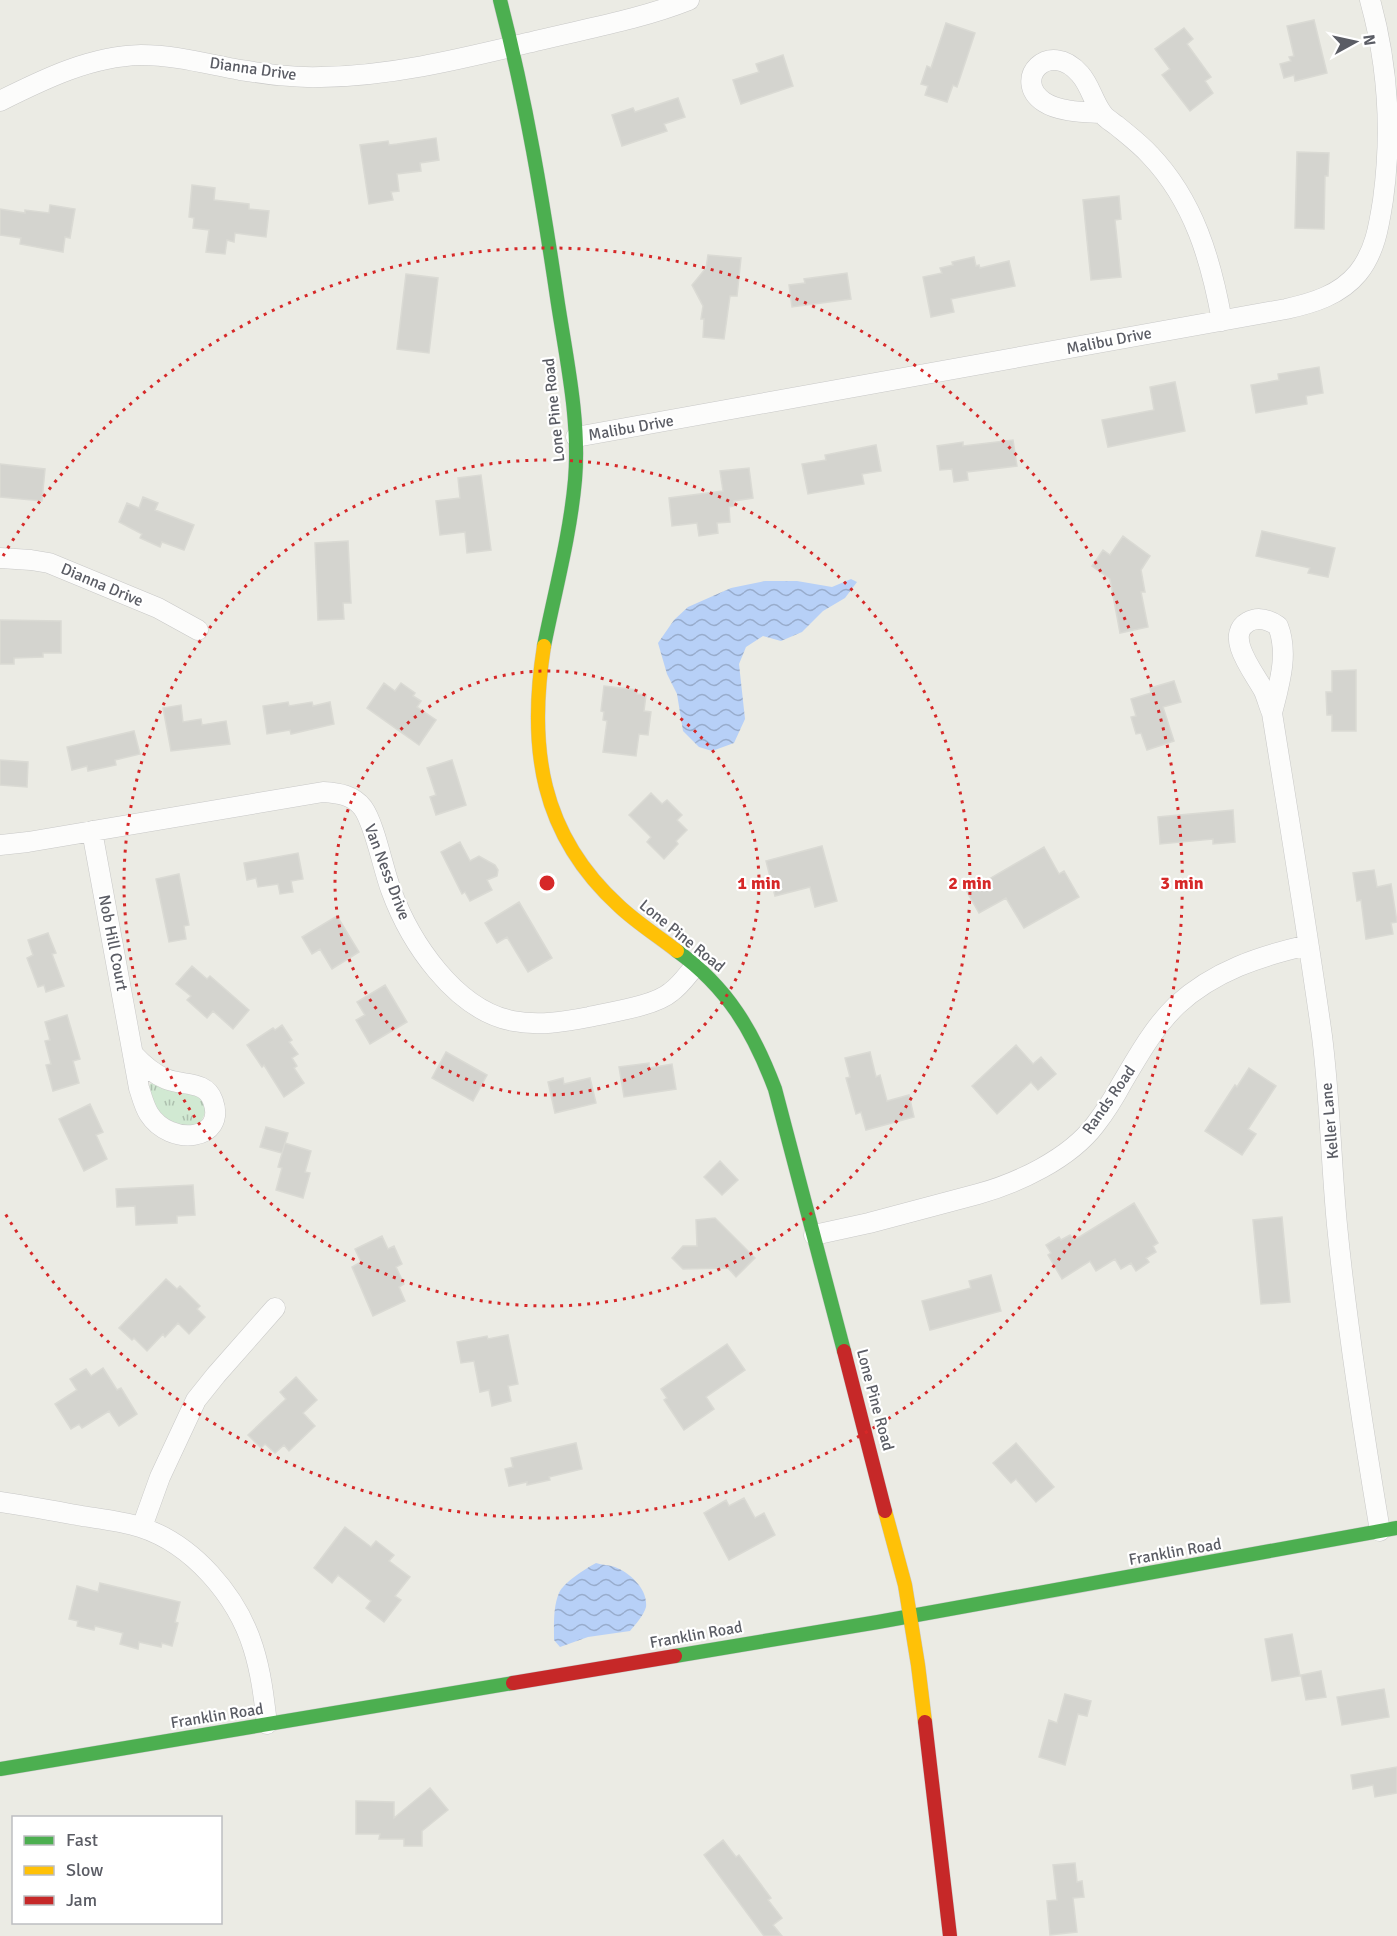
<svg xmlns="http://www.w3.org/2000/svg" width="1397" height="1936" viewBox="0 0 1397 1936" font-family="Signika,sans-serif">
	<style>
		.grass { fill: url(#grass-tufts) }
		.water { fill: url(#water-waves) }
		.building { fill: #d4d4cf; stroke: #dadad4; stroke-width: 1.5 }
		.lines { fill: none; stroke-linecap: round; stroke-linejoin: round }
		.street-casing { stroke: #c8c8c7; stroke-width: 21 }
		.fast-casing { stroke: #cacaca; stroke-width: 15 }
		.slow-casing { stroke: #cacaca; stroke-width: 15 }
		.jam-casing { stroke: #cacaca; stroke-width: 15 }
		.street { stroke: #fcfcfb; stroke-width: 20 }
		.fast { stroke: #4caf50; stroke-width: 14 }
		.slow { stroke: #ffc107; stroke-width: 14 }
		.jam { stroke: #c62828; stroke-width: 14 }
		.ring { fill: none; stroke: #d62828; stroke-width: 3; stroke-dasharray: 3 6 }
		.labels { text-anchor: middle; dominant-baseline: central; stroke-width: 4.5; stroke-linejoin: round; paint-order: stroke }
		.street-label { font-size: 16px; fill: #5a5c64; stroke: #fff }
		.centre { fill: #d62828; stroke: #fff; stroke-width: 3 }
		.ring-label { font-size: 18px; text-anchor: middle; font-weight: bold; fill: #d62828; stroke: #fff; stroke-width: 4.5; stroke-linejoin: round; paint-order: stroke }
	</style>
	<defs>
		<pattern id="grass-tufts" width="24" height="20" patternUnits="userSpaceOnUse" patternTransform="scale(1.5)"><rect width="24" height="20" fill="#d1e9d2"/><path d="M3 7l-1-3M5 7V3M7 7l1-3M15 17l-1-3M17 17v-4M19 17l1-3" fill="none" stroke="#adc0ae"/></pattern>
		<pattern id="water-waves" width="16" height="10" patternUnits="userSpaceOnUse" patternTransform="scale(1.5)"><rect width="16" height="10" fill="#b7d0f7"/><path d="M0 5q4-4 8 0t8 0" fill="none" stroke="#98accc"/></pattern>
	</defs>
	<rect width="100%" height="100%" fill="#ebebe4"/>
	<path class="grass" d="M153,1083c7,3 15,7 23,9 6,2 13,1 19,3 15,7 12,24 0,31 -5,0 -10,0 -15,-1 -16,-4 -35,-25 -30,-41z"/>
	<path class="water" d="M851,579l6,3 -12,16 -22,13 -21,21 -21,9 -18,-5 -17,11 -7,17 6,55 -11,24 -22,8 -13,-4 -16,-16 -6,-37 -10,-20 -9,-31 16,-23 14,-13 43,-19 34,-7h32l35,6z
		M596,1563c6,2 13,2 19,4 15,6 33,22 31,40 -2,8 -11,18 -16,24l-42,6 -28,10 -6,-7c0,-15 -1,-33 5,-47 5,-11 26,-24 37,-30z"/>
	<path class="building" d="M1314,20l13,53 -32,8 -1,-6 -10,3 -4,-14 11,-3 -2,-4 5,-1 -7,-30z
		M946,23l29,10 -18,54 -4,-2 -6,17 -22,-7 3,-9 -7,-2 6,-18 4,2z
		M1184,28l9,11 -6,5 24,33 -6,4 8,12 -23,18 -28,-36 8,-6 -15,-20z
		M783,55l10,31 -52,18 -8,-24 26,-8 -3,-8z
		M678,98l7,19 -21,7 3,7 -45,15 -10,-31 21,-7 2,4z
		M436,138l3,22 -19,3 1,8 -24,3 2,17 -8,1 2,8 -24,4 -9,-59 28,-4 1,4 8,-1z
		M1297,152l32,1 -1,23h-3l-1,53 -29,-1z
		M192,185l23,3 -1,12 35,4v5l20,2 -3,26 -31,-4 -1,9 -7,-2 -2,14 -19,-2 3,-22 -16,-2 1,-10 -5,-1z
		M1119,196l2,23 -6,1 6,57 -30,3 -8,-80z
		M50,205l25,4 -5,29 -5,-1 -2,15 -43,-8 1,-6 -21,-3v-26l25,4v-3l24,3z
		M708,255l33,3 -4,38h-7l-6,43 -21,-2 1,-18h-3l2,-13 -11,-21 14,-17z
		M974,257l2,9 3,-1 1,3 29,-7 6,25 -64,13 3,13 -23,5 -8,-40 19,-4 -2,-5 13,-3 -1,-3z
		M847,273l4,26 -59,8 -3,-22 16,-2 -1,-4z
		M406,274l32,4 -9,75 -32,-4z
		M1319,367l4,26 -17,3 1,8 -51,9 -5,-28 28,-5 -1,-6z
		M1175,382l10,49 -77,16 -6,-27 52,-10 -4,-23z
		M1013,440l4,26 -50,6 1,8 -14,2 -2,-13 -12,1 -3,-24 26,-4v4z
		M876,445l5,26 -19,3 2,10 -56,10 -6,-30 24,-4 -1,-5z
		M0,464l45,5 -3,32 -42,-4z
		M749,468l4,30 -19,3v5l-5,1 1,15 -13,1 1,10 -19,3 -2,-13 -25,3 -3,-28 54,-7 -3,-20z
		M481,475l10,75 -24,3 -2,-21 -25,3 -4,-34 24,-3 -2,-20z
		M143,497l15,6 -3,7 39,15 -10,25 -22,-8 -2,5 -20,-9 2,-4 -23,-12 8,-19 12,5z
		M1262,531l73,17 -7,29 -20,-4 2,-5 -54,-12z
		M1123,536l27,20 -9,14 4,22h-4l7,35 -28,6 -10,-54 -18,-13 11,-16 7,5z
		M348,541l3,62h-8l1,16 -26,1 -3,-77z
		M0,620l61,1v32h-18v4l-29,1v6h-14z
		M1356,670v61h-24v-16h-5l-1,-23h6v-21z
		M1174,681l7,21 -18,5 11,34 -27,9 -6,-17 -5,1 -5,-17 5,-1 -5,-17 20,-6 -1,-5z
		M384,683l11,8 6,-8 14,10 -2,3 8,5 -4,6 19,13 -17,25 -52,-37z
		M604,686l33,4v4l9,1 -2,16 7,1 -3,23 -9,-1 -3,22 -33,-4 4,-31 -4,-1 1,-8 -3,-1z
		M288,702l1,4 23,-4 1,4 17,-4 4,22 -43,10 -1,-4 -23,4 -4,-28z
		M181,705l2,17 18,-3 1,6 24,-4 4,23 -59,7 -8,-43z
		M134,731l6,23 -25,6 1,5 -28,6 -1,-5 -15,4 -5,-23z
		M0,760l28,2 -1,25 -27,-2z
		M452,760l14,45 -30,10 -6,-18 6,-2 -9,-27z
		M651,793l11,11 5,-4 15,15 -5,5 10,10 -11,11 2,3 -14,15 -17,-17 4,-5 -22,-22z
		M1233,810l2,32 -22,2v-5l-53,5 -2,-27z
		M460,842l10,19 9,-5 16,9 3,5 -1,6 -10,4 5,10 -22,11 -5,-9 -3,2 -21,-42z
		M822,846l15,55 -22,6 -5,-20 -35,9 -9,-35z
		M1044,847l15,27 5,-3 15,26 -55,31 -18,-30 -27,15 -12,-21z
		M298,853l5,26 -12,2 2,11 -13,2 -2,-10 -20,3 -2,-9 -9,2 -3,-17z
		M1374,870l3,17 14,-3 6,38 -6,1 2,11 -27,5 -5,-39 -4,1 -4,-28z
		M179,874l10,51 -5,1 2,13 -17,3 -13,-63z
		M519,902l33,56 -24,14 -21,-35 -10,6 -12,-20z
		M337,916l22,36 -27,17 -12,-20 -8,5 -10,-17z
		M48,933l8,20 -4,1 12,32 -18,6 -2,-7 -6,2 -11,-29 6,-3 -5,-15z
		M192,966l15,13 3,-3 39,34 -16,19 -20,-18 -6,7 -20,-18 4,-4 -15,-12z
		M385,985l22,37 -37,22 -14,-24 9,-5 -8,-13z
		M67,1015l13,44 -7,2 6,22 -26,8 -7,-26 5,-1 -6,-23 5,-1 -5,-18z
		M282,1025l10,15 -3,2 9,12 -6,4 5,8 -3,2 10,15 -20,14 -20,-32 -2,2 -15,-22 26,-17 2,2z
		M1016,1045l17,19 8,-7 15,17 -18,16 -7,-8 -34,32 -25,-28z
		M446,1052l41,23 -14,26 -41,-23z
		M870,1052l6,25 4,-2 7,26 22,-6 5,22 -48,13 -5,-18 -5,2 -10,-36 4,-1 -5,-19z
		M649,1063v5l23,-4 4,25 -52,8 -5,-30z
		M1249,1068l27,18 -28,43 8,5 -14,21 -37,-24 30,-46 2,2z
		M563,1078l1,6 26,-6 6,25 -41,10 -7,-31z
		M90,1104l13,28 -7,3 11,24 -23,12 -25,-52z
		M266,1127l22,6 -6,20 -22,-6z
		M285,1143l26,8 -6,21 5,1 -7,25 -27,-8 6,-22 -4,-1z
		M720,1161l18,19 -16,15 -18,-18z
		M193,1185l2,30 -18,1v7l-41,2 -1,-19 -18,1 -1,-18z
		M1134,1203l24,40 -5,3 3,6 -10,6 3,4 -13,9 -5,-8 -10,6 -6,-10 -19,12 -6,-10 -28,18 -14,-24 3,-2 -5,-8 13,-8 2,3 9,-5 4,5 7,-4z
		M1282,1217l8,85 -29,2 -8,-84z
		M715,1218l40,40 -19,19 -8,-9 -45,1 -11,-11 11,-12h14l-1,-26z
		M382,1236l6,13 6,-3 8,18 -6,3 8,17 -5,3 6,14 -32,15 -21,-49 9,-5 -6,-13z
		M991,1275l10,36 -71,19 -8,-29 49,-13 -2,-7z
		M166,1279l11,10 3,-3 20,20 -3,3 8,8 -16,17 -11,-11 -13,14 -2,-3 -16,17 -13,-13 -2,2 -13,-12z
		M508,1335l10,49 -10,2 3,15 -19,5 -3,-16 -9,2 -6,-31 -13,2 -4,-21 30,-6 1,3z
		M727,1344l18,26 -39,27 8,12 -30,21 -20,-30 3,-2 -6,-9z
		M103,1368l14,22 4,-2 16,26 -18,12 -10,-15 -27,17 -3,-4 -8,5 -16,-25 22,-14 -7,-11 16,-10 5,7z
		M296,1377l21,23 -14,13 12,13 -26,25 -5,-6 -9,8 -10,-9 -4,4 -13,-13 38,-36 -6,-7z
		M576,1443l6,26 -33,8 1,3 -23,5v-3l-18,4 -4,-17 8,-2 -2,-9z
		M1016,1443l38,44 -18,15 -20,-23 -5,4 -18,-20z
		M744,1498l11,20 9,-5 11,22 -46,25 -25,-47 22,-13 3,6z
		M345,1527l26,20 5,-6 18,14 -5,6 21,16 -15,19 6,4 -17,22 -18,-14 5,-7 -33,-26 -6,8 -18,-15z
		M100,1583l80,19 -5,20 3,1 -6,23 -10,-3 -1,4 -22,-5 -1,7 -18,-5 3,-11 -28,-7 -1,4 -17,-4 1,-5 -9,-2 8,-33 21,6z
		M1292,1634l8,42 -28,5 -7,-42z
		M1321,1671l5,26 -20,3 -5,-25z
		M1384,1689l5,28 -47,8 -5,-28z
		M1065,1694l26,7 -4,15 -9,-2 -13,51 -26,-8 10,-37 8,3z
		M1397,1767v26l-22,4 -2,-12 -20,4 -2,-14z
		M430,1788l18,22 -26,21v15h-18v-7h-25l1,-5h-24v-33l38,1v16z
		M723,1840l13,17 3,-2 32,43 -3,2 14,18 -9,7 9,11h-18l-60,-81z
		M1075,1863l2,19 5,-1 2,16 -11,1 4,34 -27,3 -3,-34 10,-1 -4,-35z"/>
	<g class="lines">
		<g class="street-casing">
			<path id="street" d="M0,101c44,-22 91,-45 141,-46 34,0 66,9 99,15 27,4 54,8 81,7 74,-1 147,-20 219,-37 50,-12 101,-21 149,-40
				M1102,113c-18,-1 -43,-1 -58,-11 -33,-22 5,-64 36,-28 10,11 13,27 22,39 3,5 10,9 14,12 12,10 24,19 34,30 44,46 61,105 72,166
				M576,437l710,-128c27,-6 54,-14 72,-36 17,-21 21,-47 25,-73 9,-66 5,-135 -13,-200
				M0,558l31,2 18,3 109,45 40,22
				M1272,713c-3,-7 -5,-15 -8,-22 -8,-16 -41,-55 -16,-69 10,-6 21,-2 30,4 11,28 1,59 -6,87 17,107 35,215 50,323 8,63 9,126 15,189 10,103 26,205 43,306
				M92,831l47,257c3,9 5,18 10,26 21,33 78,27 64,-13 -7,-21 -30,-15 -47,-22 -14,-6 -23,-14 -33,-25
				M0,845l28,-3 295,-50c16,1 30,3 40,16 12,17 20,61 28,82 19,52 64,120 122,131 25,5 51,1 76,-4 22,-5 66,-11 82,-25 10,-7 17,-18 25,-27
				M814,1235l55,-12 109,-29c40,-11 91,-35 117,-69 10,-13 19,-27 27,-42 16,-27 32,-56 55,-78 37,-34 83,-49 131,-60
				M0,1502c27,4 54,9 82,14 19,3 39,5 58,11 53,17 97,69 113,120 8,25 11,51 14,77
				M142,1527l18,-50 36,-77 20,-25 59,-67"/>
		</g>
		<g class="fast-casing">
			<path id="fast" d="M500,0c26,100 43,202 58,304 9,58 22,118 17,176 -5,56 -20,111 -31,166
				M677,951c51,37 76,80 98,138l69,262
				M675,1656l203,-34 519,-94
				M0,1769l513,-86"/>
		</g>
		<g class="slow-casing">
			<path id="slow" d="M544,646c-16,101 -4,188 75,260 18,17 39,30 58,45
				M885,1511l20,74 13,80 7,57"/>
		</g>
		<g class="jam-casing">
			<path id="jam" d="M844,1351l41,160
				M513,1683l162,-27
				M925,1722l25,214"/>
		</g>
		<use href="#street" class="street"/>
		<use href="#fast" class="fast"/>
		<use href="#slow" class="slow"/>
		<use href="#jam" class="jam"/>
	</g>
	<g class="ring">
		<circle cx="547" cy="883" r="212"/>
		<circle cx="547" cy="883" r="423"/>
		<path d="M3 556A635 635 0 1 1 3 1210"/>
	</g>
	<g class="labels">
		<g class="street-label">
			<text transform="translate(253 69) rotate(8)">Dianna Drive</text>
			<text transform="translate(1109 341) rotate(-11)">Malibu Drive</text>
			<text transform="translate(554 410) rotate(-96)">Lone Pine Road</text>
			<text transform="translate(631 428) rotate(-10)">Malibu Drive</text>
			<text transform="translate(102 585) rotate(23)">Dianna Drive</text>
			<text transform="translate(387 872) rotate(69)">Van Ness Drive</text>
			<text transform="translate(682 936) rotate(39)">Lone Pine Road</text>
			<text transform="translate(113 943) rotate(79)">Nob Hill Court</text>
			<text transform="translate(1109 1100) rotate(-55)">Rands Road</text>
			<text transform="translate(1330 1121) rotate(-95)">Keller Lane</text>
			<text transform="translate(875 1400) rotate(75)">Lone Pine Road</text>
			<text transform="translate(1175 1552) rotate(-10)">Franklin Road</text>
			<text transform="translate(696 1635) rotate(-10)">Franklin Road</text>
			<text transform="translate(217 1716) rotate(-9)">Franklin Road</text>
		</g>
	</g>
	<circle cx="547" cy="883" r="9" class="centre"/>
	<g class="ring-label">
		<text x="759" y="889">1 min</text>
		<text x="970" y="889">2 min</text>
		<text x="1182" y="889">3 min</text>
	</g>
	<rect x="12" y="1816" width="210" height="108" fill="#ffffff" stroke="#bdbec1" stroke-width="1.5"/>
	<rect x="24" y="1836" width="30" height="9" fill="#4caf50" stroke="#bdbec1" stroke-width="1.5"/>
	<text x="66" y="1846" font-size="18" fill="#5a5c64">Fast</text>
	<rect x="24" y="1866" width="30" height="9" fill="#ffc107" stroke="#bdbec1" stroke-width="1.5"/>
	<text x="66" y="1876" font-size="18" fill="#5a5c64">Slow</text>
	<rect x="24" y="1896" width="30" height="9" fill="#c62828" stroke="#bdbec1" stroke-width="1.5"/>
	<text x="66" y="1906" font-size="18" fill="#5a5c64">Jam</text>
	<g transform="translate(1355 42) rotate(82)" stroke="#ffffff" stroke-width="4.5" paint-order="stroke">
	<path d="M0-4.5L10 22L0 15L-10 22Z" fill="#5a5c64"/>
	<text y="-9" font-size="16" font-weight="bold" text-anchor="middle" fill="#5a5c64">N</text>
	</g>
</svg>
